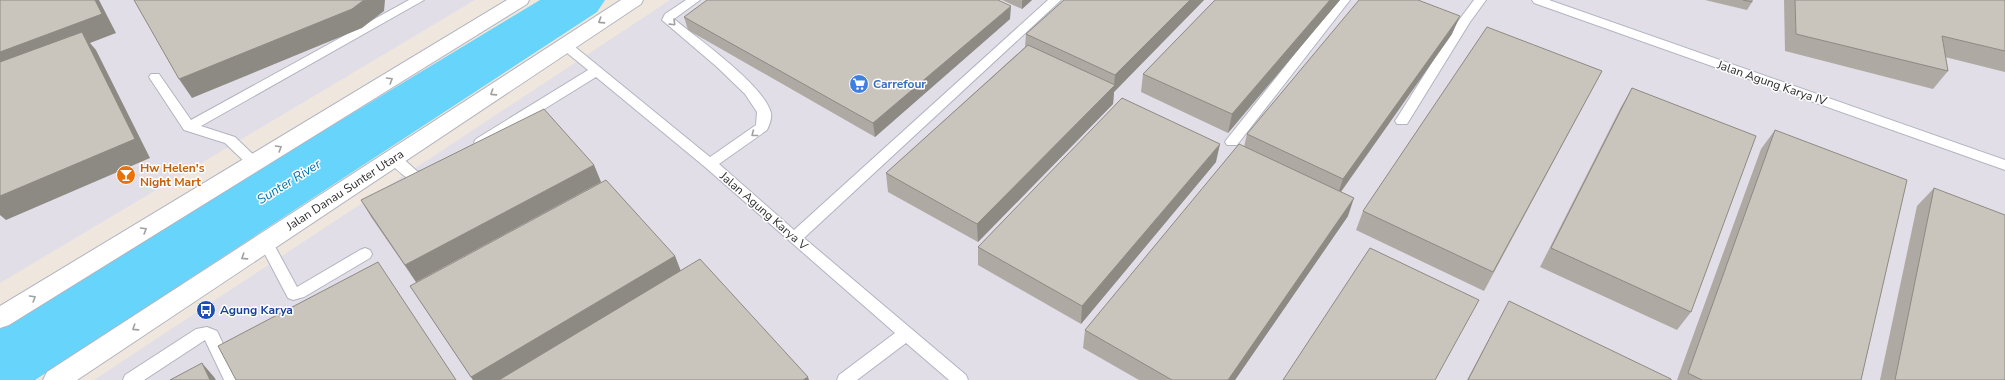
<svg xmlns="http://www.w3.org/2000/svg" width="2005" height="380" viewBox="0 0 2005 380" font-family="'Nunito Sans',sans-serif">
	<style>
		.industrial { fill: #e1dee7 }
		.lines { fill: none; stroke-linecap: round; stroke-linejoin: round }
		.river { fill: #66d4fb; fill-rule: evenodd }
		.service-casing { stroke: #b1b4c1; stroke-width: 2 }
		.secondary-casing { stroke: #b1b4c1; stroke-width: 2 }
		.service { fill: #fff; fill-rule: evenodd }
		.secondary { fill: #fff; fill-rule: evenodd }
		.wall { fill: #aea9a2 }
		.shaded-wall { fill: #8d8a84 }
		.building { fill: #cac5bc; stroke: #8d8a84 }
		.oneway { stroke: #a0a0a0 }
		.labels { text-anchor: middle; dominant-baseline: central; stroke-width: 3; stroke-linejoin: round; paint-order: stroke }
		.street-label { font-size: 12px; fill: #2c2c2c; stroke: #fff }
		.shop-label { font-size: 12px; font-weight: bold; fill: #366cbe; stroke: #fff; text-anchor: start }
		.food-label { font-size: 12px; font-weight: bold; fill: #c56008; stroke: #fff; text-anchor: start }
		.transit-label { font-size: 12px; font-weight: bold; fill: #164399; stroke: #fff; text-anchor: start }
		.water-label { font-size: 13px; font-style: italic; fill: #0071ac; stroke: #fff }
	</style>
	<rect width="100%" height="100%" fill="#efe7dd"/>
	<path class="industrial" d="M0,0h475l-475,283z
		M670,0h1335v380h-1911z"/>
	<g class="lines">
		<path class="river" d="M540,0h65l-8,12 -562,368h-35v-54z"/>
		<g class="service-casing">
			<path id="service" d="M409,0h15l-223,126 34,11 24,23 2,3 -2,3 -5,2 -5,-2 -24,-23 -41,-13 -35,-53 2,-3h8l32,46z
				M686,0h14l-26,19c23,19 90,66 97,94 1,5 -2,13 -4,17l-48,34 75,66 254,-230h13l-257,238 162,137 2,5h-19l-43,-37 -49,37h-20l2,-5 56,-42 -190,-166 -109,-90 -110,68h-10l-2,-3 2,-3 112,-69 -27,-22 -2,-3 2,-3h8l141,115 46,-32 1,-13 -12,-18 -28,-27 -55,-47 3,-6z
				M1338,0h12l-113,145h-10l-2,-3 2,-3z
				M1474,0h12l-16,22 -63,102h-10l-2,-3 2,-3 62,-98z
				M1532,0h17l456,160v10l-471,-167z
				M394,153l5,2 19,17 11,-3 5,1 2,4c-13,22 -41,-3 -49,-16l2,-3z
				M266,237l5,2 26,48 63,-37 5,-2 5,2 2,4 -2,4 -66,39 -11,3 -5,-2 -29,-55 2,-4z
				M207,327l10,4 23,49h-16l-19,-40 -61,40h-21l2,-5 71,-46z"/>
		</g>
		<g class="secondary-casing">
			<path id="secondary" d="M507,0h22l-2,4 -518,321 -9,3v-22z
				M621,0h22l-2,4 -564,376h-34l4,-8z"/>
		</g>
		<use href="#service" class="service"/>
		<use href="#secondary" class="secondary"/>
	</g>
	<path class="wall" d="M1002,0h30l-10,9z
		M1064,0h140l-90,92 -1,12 -135,138 -90,-50 -2,-19 139,-126 1,-13z
		M1215,0h125l-112,133 -87,-41 2,-18z
		M1705,0h47v2l-5,8z
		M1784,0h221v72l-60,-15 3,14 -15,18 -148,-38z
		M684,17l326,2 -135,118 -187,-107z
		M1452,34l-111,158 7,24 -113,164h-96l-56,-32 2,-18 159,-183 3,-13z
		M1602,71l-118,220 -128,-61 7,-19z
		M1632,88l59,224 -14,18 -137,-63 81,-160z
		M1775,130l86,250h-184l84,-231z
		M1216,162l-135,162 -103,-59v-18z
		M594,165l7,17 -185,100 -45,-65 -10,-17z
		M1934,188l71,192h-125l37,-174z
		M675,256l5,14 129,110h-336l-63,-94z
		M1509,301l162,79h-204z"/>
	<path class="shaded-wall" d="M95,0h4l17,33 -26,10 6,7 54,108 -144,62 -6,-5v-163z
		M364,0h21l-1,11 -22,17 -170,70 -13,-19z
		M1023,0h9l-10,9v-8z
		M1190,0h14l-90,92 -1,12 -135,138 -1,-18 137,-139 1,-10z
		M1330,0h10l-112,133 4,-19z
		M1011,6l-1,13 -135,118 -2,-14z
		M1460,16l-8,18 -115,163 6,-18z
		M1220,144l-4,18 -135,162 1,-18z
		M594,165l7,17 -185,100 -11,-17z
		M1354,198l-6,18 -113,164h-7z
		M675,256l7,18 -183,106h-26l-2,-3z
		M202,363l12,14 2,3h-6z
		M808,377l1,3h-6z"/>
	<path class="building" d="M0,0h95l7,14 -102,38z
		M134,0h230l-12,9 -173,70z
		M707,0h291l13,6 -138,117 -189,-106z
		M1064,0h126l-75,75 -89,-41z
		M1215,0h115l-98,114 -89,-40z
		M1359,0h59l42,16 -117,163 -96,-45z
		M1743,0h9v2z
		M1795,0h210v51l-63,-15 6,35 -152,-37z
		M1487,27l115,44 -109,201 -130,-61z
		M82,32l53,107 -135,57v-134z
		M1028,45l87,40 -138,139 -91,-51z
		M1632,88l124,48 -65,176 -140,-64z
		M1122,98l98,46 -138,162 -104,-59z
		M544,109l50,56 -189,100 -44,-65z
		M1775,130l132,50 -46,200h-159l-14,-7z
		M1239,144l115,54 -126,182h-56l-87,-50z
		M606,180l69,76 -204,121 -61,-91z
		M1934,188l71,27v165h-110z
		M1370,248l109,52 -44,80h-152z
		M700,259l108,118 -5,3h-304z
		M378,262l78,118h-220l-18,-34z
		M1509,301l162,78v1h-203z
		M202,363l8,17h-40z"/>
	<defs><path id="oneway-chevron" d="M-2-3.5L2.5 0L-2 3.5" fill="none" stroke-width="1.6" stroke-linecap="round" stroke-linejoin="round"/></defs>
	<g class="oneway">
		<use href="#oneway-chevron" transform="translate(601 21) rotate(147)"/>
		<use href="#oneway-chevron" transform="translate(673 23) rotate(44)"/>
		<use href="#oneway-chevron" transform="translate(390 80) rotate(-31)"/>
		<use href="#oneway-chevron" transform="translate(493 93) rotate(147)"/>
		<use href="#oneway-chevron" transform="translate(754 134) rotate(142)"/>
		<use href="#oneway-chevron" transform="translate(279 148) rotate(-31)"/>
		<use href="#oneway-chevron" transform="translate(144 230) rotate(-31)"/>
		<use href="#oneway-chevron" transform="translate(244 257) rotate(147)"/>
		<use href="#oneway-chevron" transform="translate(33 298) rotate(-31)"/>
		<use href="#oneway-chevron" transform="translate(135 328) rotate(147)"/>
	</g>
	<defs>
		<g id="supermarket-disc" transform="scale(1)"><circle r="9.5" fill="#3f7fe0" stroke="#fff"/><path d="M-6-5.5h2.5l.6 2H6L4.5 2H-2.5L-4.4-4H-6ZM-1.5 3.2a1.3 1.3 0 1 0 .1 0ZM3 3.2a1.3 1.3 0 1 0 .1 0Z" fill="#fff"/></g>
		<g id="bar-disc" transform="scale(1)"><circle r="9.5" fill="#e8710a" stroke="#fff"/><path d="M-6-5H6L.8 .8V4.5H3.5V6h-7V4.5H-.8V.8Z" fill="#fff"/></g>
		<g id="bus-disc" transform="scale(1)"><circle r="9.5" fill="#1a4fb4" stroke="#fff"/><path d="M-5-6H5V4H4V6H2V4H-2V6H-4V4H-5ZM-3.5-4V0h7V-4ZM-3.5 1.2v1.5H-2V1.2ZM2 1.2v1.5H3.5V1.2Z" fill="#fff"/></g>
	</defs>
	<g fill-rule="evenodd">
		<use href="#supermarket-disc" x="859" y="84"/>
		<use href="#bar-disc" x="126" y="175"/>
		<use href="#bus-disc" x="206" y="310"/>
	</g>
	<g class="labels">
		<g class="street-label">
			<text transform="translate(1772 83) rotate(19)">Jalan Agung Karya IV</text>
			<text transform="translate(345 190) rotate(-33)">Jalan Danau Sunter Utara</text>
			<text transform="translate(764 211) rotate(41)">Jalan Agung Karya V</text>
		</g>
		<g class="shop-label">
			<text x="873" y="84">Carrefour</text>
		</g>
		<g class="food-label">
			<text x="140" y="168">Hw Helen's<tspan x="140" dy="14">Night Mart</tspan></text>
		</g>
		<g class="transit-label">
			<text x="220" y="310">Agung Karya</text>
		</g>
		<g class="water-label">
			<text transform="translate(289 182) rotate(-32)">Sunter River</text>
		</g>
	</g>
</svg>
